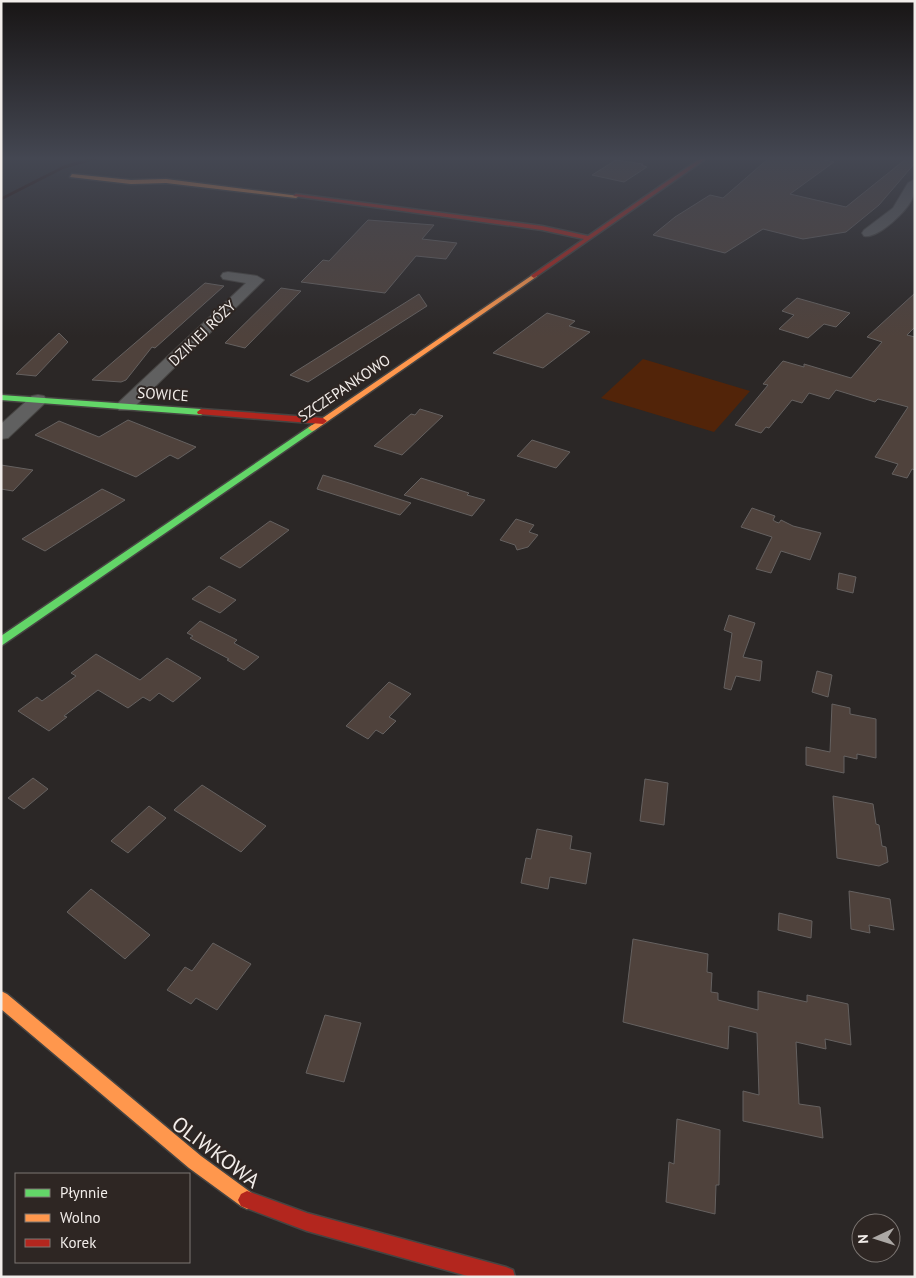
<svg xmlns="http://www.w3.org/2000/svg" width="916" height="1278" viewBox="0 0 916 1278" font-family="'PT Sans',sans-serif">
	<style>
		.green { fill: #522409 }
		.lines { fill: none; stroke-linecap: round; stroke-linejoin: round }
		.stream { stroke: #260a03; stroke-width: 3 }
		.building { fill: #4f423c; stroke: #656160 }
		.street-casing { stroke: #464442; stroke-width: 2 }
		.fast-casing { stroke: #464442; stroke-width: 3 }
		.slow-casing { stroke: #464442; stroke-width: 3 }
		.jam-casing { stroke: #464442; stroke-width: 3 }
		.street { fill: #606060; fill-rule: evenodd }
		.fast { fill: #63d668; fill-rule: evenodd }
		.slow { fill: #ff974d; fill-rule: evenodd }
		.jam { fill: #b3261e; fill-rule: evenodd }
		.labels { text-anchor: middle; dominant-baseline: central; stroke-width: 4; stroke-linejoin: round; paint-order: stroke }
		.far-street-label { font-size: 15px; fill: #f2edea; stroke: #2e2623 }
		.near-street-label { font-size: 21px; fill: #f2edea; stroke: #2e2623 }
	</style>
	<rect width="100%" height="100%" fill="#2b2726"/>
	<path class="green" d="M643,359l107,32 -36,41 -113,-34z"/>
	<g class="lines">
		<path class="stream" d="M1,199l63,-32 32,-9"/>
	</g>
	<path class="building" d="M769,158h48l17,4 -44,32 56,13 61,-49h5l3,5 -36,42 -33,27 -43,7 -40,-10 -38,24 -72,-18 22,-18 35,-22 13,3z
		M616,160l27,4 -2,1 6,2 -23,15 -32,-7z
		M368,220l66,5 -12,14 35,4 -11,16 -30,-3 -31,37 -84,-11 22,-22 6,1z
		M205,283l19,3 -69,62 -3,-1 -26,33 -5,2 -29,-2z
		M281,288l20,3 -56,57 -20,-5z
		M915,293v34l-8,8 8,2v133l-3,-1 -5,9 -15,-4 6,-10 -23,-7 33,-50 -30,-8 -3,3 -39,-12 -7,9 -20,-6 -7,10 -10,-3 -23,28 -3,-1 -5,6 -26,-8 33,-40 -5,-1 20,-23 21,6v-3l47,14 31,-36 -15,-5z
		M419,294l8,12 -119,76 -18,-7z
		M797,298l53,15 -14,14 -12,-3 -16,14 -29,-9 15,-14 -12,-4z
		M547,313l28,8 -6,5 21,6 -47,36 -50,-15z
		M59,333l9,9 -32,34 -20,-2z
		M420,409l23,7 -41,39 -28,-9 37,-32 4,1z
		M128,420l68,27 -18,12 -8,-4 -34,22 -101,-42 24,-14 40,16z
		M532,440l38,12 -14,16 -39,-12z
		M1,465l32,5 -20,21 -12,-2z
		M323,475l26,8 62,20 -11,12 -83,-26z
		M421,478l48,15 -2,2 18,5 -13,16 -68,-21z
		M102,489l23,11 -80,51 -23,-12z
		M752,508l23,8 -2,4 3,2 3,1 2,-3 12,6 28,7 -11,27 -29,-9 -10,22 -15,-4 16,-32 -31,-10z
		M516,519l18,6 -5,7 9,3 -10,12 -11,3 -2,-5 -15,-5z
		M270,521l19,9 -49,38 -20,-10z
		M839,573l17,4 -3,16 -16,-4z
		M209,586l27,14 -16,13 -28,-14z
		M729,615l26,8 -12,34 19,4 -2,20 -24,-5 -5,14 -7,-2 8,-55 -8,-3z
		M200,621l37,19 -3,3 25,14 -15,13 -17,-10 2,-1 -39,-21 3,-2 -6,-3z
		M96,654l44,26 27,-22 34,20 -28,24 -14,-9 -9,8 -7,-4 -15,11 -30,-18 -34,26 3,1 -18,14 -31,-20 19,-14 5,4 34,-25 -5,-3z
		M817,671l15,4 -4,22 -16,-5z
		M389,682l22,12 -22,23 7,4 -13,13 -7,-4 -8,9 -22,-13z
		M832,704l18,4v6l26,5v39l-19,-4v5l-13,-3v17l-38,-8v-18l24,5z
		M33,778l15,11 -24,20 -16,-11z
		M645,779l23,4 -4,42 -24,-4z
		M202,785l64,41 -25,26 -67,-42z
		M833,796l40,8 3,20 3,1 3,21 4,1 2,15 -9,4 -42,-8z
		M149,806l17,12 -38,35 -17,-12z
		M537,829l35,7 -2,13 21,4 -5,31 -36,-7 -2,12 -27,-6 5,-25 5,1z
		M91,889l59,46 -25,24 -58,-47z
		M849,891l41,8 4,31 -25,-5 1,8 -19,-4z
		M779,913l33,8 -1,17 -33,-8z
		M633,939l75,15 -1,18 5,1 -1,19 7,1v7l40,10v-19l49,11v-7l41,9 3,41 -26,-6 1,10 -30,-7 3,62 21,3 3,31 -80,-17v-30l16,4 -2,-62 -28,-7 -1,23 -105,-27z
		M213,943l38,21 -34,46 -21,-12 -5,6 -24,-14 18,-23 7,4z
		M325,1015l36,8 -17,59 -38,-9z
		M677,1119l43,11 -1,55h-3l-1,29 -49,-12 3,-40 5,2z"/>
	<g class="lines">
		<g class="street-casing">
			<path id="street" d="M915,179c0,7 0,13 -3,20 -5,12 -34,40 -48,37l-2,-3 2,-3 29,-22 15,-25z
				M228,272l29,4 7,4 -133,130h-12l-3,-4 3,-4 127,-119 -23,-4 -2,-3 2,-3z
				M38,395l6,1 3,4 -3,4 -36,34 -7,1v-15l31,-28z"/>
		</g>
		<g class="fast-casing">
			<path id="fast" d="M1,395l200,14 4,3 -4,3 -200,-15z
				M312,425l3,1v4l-314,216v-10z"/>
		</g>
		<g class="slow-casing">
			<path id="slow" d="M72,174l59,6 35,-1 133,17 -3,2 -130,-15 -35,1 -61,-7z
				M534,274l3,2 -1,1 -221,153 -3,1 -4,-3z
				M1,991l6,3 194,162 52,38 3,6 -3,6 -6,3 -6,-3 -52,-38 -188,-159z"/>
		</g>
		<g class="jam-casing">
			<path id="jam" d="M701,158h6l-173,120 -3,-2 1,-1 52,-36 -42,-9 -249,-34 3,-2 246,32 46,10z
				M201,409l122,9 4,3 -4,3 -125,-10 -1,-2z
				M247,1191l60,22 199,54 7,3 2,7h-44l-164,-46 -66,-25 -3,-6 3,-6z"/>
		</g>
		<use href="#street" class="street"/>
		<use href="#fast" class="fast"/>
		<use href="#slow" class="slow"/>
		<use href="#jam" class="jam"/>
	</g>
	<linearGradient id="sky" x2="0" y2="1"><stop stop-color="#181515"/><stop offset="0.47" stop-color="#444752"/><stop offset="1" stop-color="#444752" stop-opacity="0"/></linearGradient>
	<rect width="916" height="337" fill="url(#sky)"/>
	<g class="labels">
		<g class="far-street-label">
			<text transform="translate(202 333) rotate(-44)">DZIKIEJ RÓŻY</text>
			<text transform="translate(344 388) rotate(-34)">SZCZEPANKOWO</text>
			<text transform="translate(163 394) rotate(4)">SOWICE</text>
		</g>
		<g class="near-street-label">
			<text transform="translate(216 1152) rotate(37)">OLIWKOWA</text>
		</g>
	</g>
	<rect width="916" height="1278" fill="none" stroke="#f2edea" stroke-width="5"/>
	<rect x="15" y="1173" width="175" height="90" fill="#2e2623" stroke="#7c7673"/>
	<rect x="25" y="1189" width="25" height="8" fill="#63d668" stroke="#7c7673"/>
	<text x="60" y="1198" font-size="15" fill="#f2edea">Płynnie</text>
	<rect x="25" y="1214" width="25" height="8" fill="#ff974d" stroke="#7c7673"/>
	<text x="60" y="1223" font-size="15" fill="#f2edea">Wolno</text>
	<rect x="25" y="1239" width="25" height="8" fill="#b3261e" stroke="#7c7673"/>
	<text x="60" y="1248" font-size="15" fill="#f2edea">Korek</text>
	<g transform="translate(876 1238) rotate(266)"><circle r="24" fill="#2e2623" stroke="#7c7673"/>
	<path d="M0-4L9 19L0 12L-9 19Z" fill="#aca8a5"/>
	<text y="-8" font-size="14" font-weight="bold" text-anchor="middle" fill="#f2edea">N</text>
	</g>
</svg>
